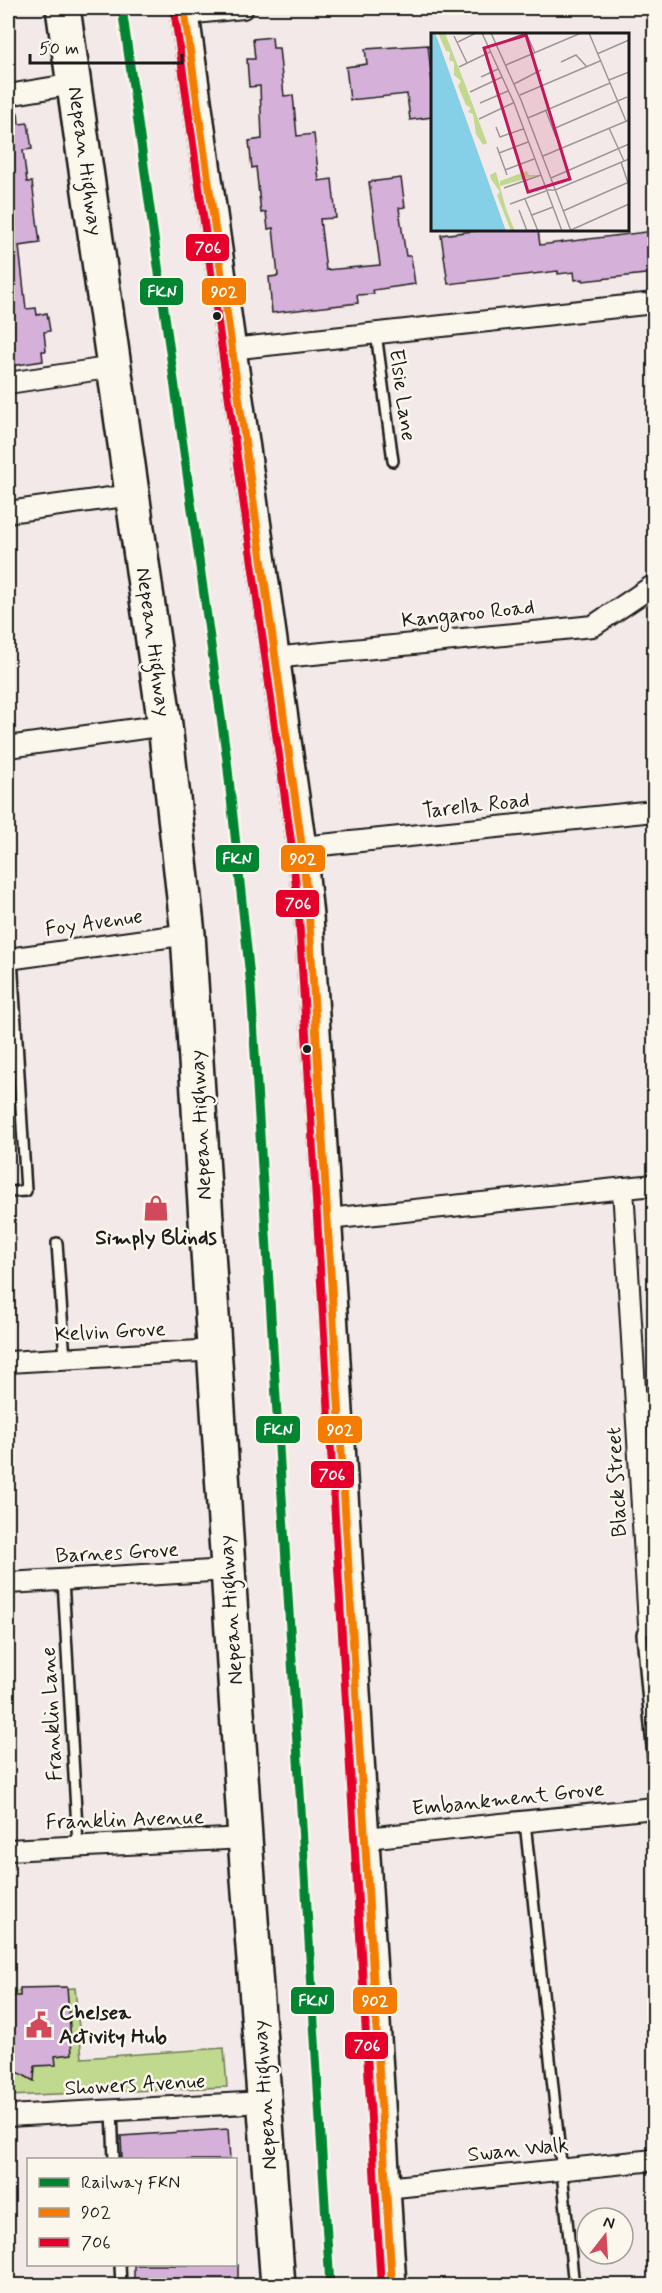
<svg xmlns="http://www.w3.org/2000/svg" width="662" height="2293" viewBox="0 0 662 2293" font-family="Mynerve,sans-serif">
	<style>
		.park { fill: #c0d98f; stroke: #6e7a56; stroke-width: 1.5 }
		.building { fill: #d5b0d9; stroke: #1c1c1c; stroke-width: 1.5 }
		.lines { fill: none; stroke-linecap: round; stroke-linejoin: round }
		.lane-casing { stroke: #1c1c1c; stroke-width: 14 }
		.street-casing { stroke: #1c1c1c; stroke-width: 24 }
		.secondary-casing { stroke: #1c1c1c; stroke-width: 32 }
		.highway-casing { stroke: #1c1c1c; stroke-width: 38 }
		.lane { stroke: #fbf7ec; stroke-width: 9 }
		.street { stroke: #fbf7ec; stroke-width: 20 }
		.secondary { stroke: #fbf7ec; stroke-width: 27 }
		.highway { stroke: #fbf7ec; stroke-width: 33 }
		.bus-1-casing { stroke: #fbf7ec; stroke-width: 12 }
		.bus-2-casing { stroke: #fbf7ec; stroke-width: 12 }
		.bus-1 { stroke: #f47d01; stroke-width: 8 }
		.bus-2 { stroke: #e4002b; stroke-width: 8 }
		.rail-1-casing { stroke: #fbf7ec; stroke-width: 14 }
		.rail-1 { stroke: #028430; stroke-width: 9 }
		.bus-dot { fill: #1c1c1c; stroke: #fbf7ec; stroke-width: 2 }
		.labels { text-anchor: middle; dominant-baseline: central; stroke-width: 5; stroke-linejoin: round; paint-order: stroke }
		.street-label { font-size: 21px; fill: #1c1c1c; stroke: #fbf7ec }
		.poi-label { font-size: 21px; font-weight: bold; fill: #1c1c1c; stroke: #fbf7ec }
		.inset-road { fill: none; stroke: #9d9796; stroke-width: 1.5 }
		.view { fill: #c2185b; fill-opacity: 0.15; stroke: #c2185b; stroke-width: 3 }
		.inset-edge { fill: none; stroke: #1c1c1c; stroke-width: 3 }
		.line-badge { stroke: #fbf7ec; stroke-width: 2 }
		.badge-label { font-size: 16px; text-anchor: middle; font-weight: bold; fill: #fff }
	</style>
	<rect width="100%" height="100%" fill="#f3e9e8"/>
	<filter id="ink" filterUnits="userSpaceOnUse"><feTurbulence type="fractalNoise" baseFrequency=".0167" numOctaves="2"/><feDisplacementMap in="SourceGraphic" scale="12" xChannelSelector="R" yChannelSelector="G"/><feConvolveMatrix kernelMatrix="1 2 1 2 8 2 1 2 1" color-interpolation-filters="sRGB"/></filter>
	<g filter="url(#ink)">
		<path class="park" d="M75,1988l7,70 142,-10 3,39 -219,9v-104z"/>
		<path class="building" d="M272,37l1,11h6l5,48 9,-1 4,41 17,-2 5,47 13,-2 4,39 -16,1 6,51 54,-5 -11,-83 32,-4 4,29 -6,1 2,15 5,33h5l4,28 -42,6 1,4 -17,1 1,8 -86,10 -3,-36 9,-1 -5,-48 -5,1 -2,-17 -5,1 -5,-46 -4,1 -3,-27 13,-2 -2,-53 -11,1 -2,-28h8l-2,-20z
			M428,45l4,37v35l-22,3 -3,-26 -57,6 -4,-33 21,-3 -2,-15z
			M8,113h10l1,11 9,-1 4,26 -9,1 4,32h5l8,61 -21,3 7,63 10,-1 1,7 10,-2 3,18 -6,1 2,19h-4l1,10 -32,5 -3,-21z
			M481,230h57l2,15 114,-14v42l-71,8v-2l-8,1 -1,-8 -16,2v-3l-110,13 -7,-49z
			M67,1987l5,67 -17,2 1,9 -21,1 -1,15 -26,-14v-71h12v-8z
			M228,2129l2,31h-108l-1,-24z
			M134,2265h104v21h-57l-1,-4 -46,2z"/>
		<g class="lines">
			<g class="lane-casing">
				<path id="lane" d="M376,333l17,128
					M8,1192l18,-1 -14,-233
					M57,1243l8,116
					M63,1580l15,266
					M649,1624l-7,10 12,136
					M525,1822l49,464
					M112,2110l2,50
					M120,2264l1,22"/>
			</g>
			<g class="street-casing">
				<path id="street" d="M185,14l58,-6
					M8,95l66,-11
					M231,349l423,-46
					M8,383l106,-16
					M8,512l124,-17
					M273,658l320,-32 61,-41
					M8,747l157,-22
					M302,847l352,-36
					M8,959l180,-25
					M623,1188l26,436
					M328,1219l326,-34
					M8,1362l208,-12
					M8,1583l220,-13
					M366,1838l288,-30
					M8,1850l237,-12
					M8,2116l257,-14
					M386,2188l268,-28"/>
			</g>
			<g class="secondary-casing">
				<path id="secondary" d="M184,8l118,839 7,69 83,1370"/>
			</g>
			<g class="highway-casing">
				<path id="highway" d="M63,8l102,717 23,209 57,904 33,448"/>
			</g>
			<use href="#lane" class="lane"/>
			<use href="#street" class="street"/>
			<use href="#secondary" class="secondary"/>
			<use href="#highway" class="highway"/>
			<g class="bus-1-casing">
				<path id="bus-1" d="M184,8l118,839 7,69 83,1370"/>
			</g>
			<g class="bus-2-casing">
				<path id="bus-2" d="M174,9l118,839 7,69 82,1369"/>
			</g>
			<use href="#bus-1" class="bus-1"/>
			<use href="#bus-2" class="bus-2"/>
			<g class="rail-1-casing">
				<path id="rail-1" d="M122,8l105,752 24,227 79,1299"/>
			</g>
			<use href="#rail-1" class="rail-1"/>
		</g>
	</g>
	<defs>
		<g id="shop-bare" transform="scale(2.07)"><path d="M-5-2.5h2.3a2.7 3.5 0 0 1 5.4 0H5L5.5 6h-11ZM-1.5-2.5h3a1.5 2.3 0 0 0-3 0Z" fill="#d1495b" stroke="#fbf7ec" stroke-width="2.5" paint-order="stroke"/></g>
		<g id="civic-bare" transform="scale(2.07)"><path d="M-.6-6.5H3V-4.5H.6V-3L4-1V1h2V6H-6V1h2V-1L-.6-3ZM-1.2 2.5V6h2.4V2.5Z" fill="#d1495b" stroke="#fbf7ec" stroke-width="2.5" paint-order="stroke"/></g>
	</defs>
	<g fill-rule="evenodd">
		<use href="#shop-bare" x="156" y="1208"/>
		<use href="#civic-bare" x="39" y="2025"/>
	</g>
	<g class="bus-dot">
		<circle cx="217" cy="316" r="5"/>
		<circle cx="307" cy="1049" r="5"/>
	</g>
	<g class="labels">
		<g class="street-label">
			<text transform="translate(85 161) rotate(82)">Nepean Highway</text>
			<text transform="translate(402 395) rotate(82)">Elsie Lane</text>
			<text transform="translate(468 614) rotate(-6)">Kangaroo Road</text>
			<text transform="translate(153 642) rotate(82)">Nepean Highway</text>
			<text transform="translate(476 806) rotate(-6)">Tarella Road</text>
			<text transform="translate(94 923) rotate(-8)">Foy Avenue</text>
			<text transform="translate(201 1125) rotate(-93)">Nepean Highway</text>
			<text transform="translate(110 1332) rotate(-3)">Kelvin Grove</text>
			<text transform="translate(617 1482) rotate(-93)">Black Street</text>
			<text transform="translate(117 1553) rotate(-3)">Barnes Grove</text>
			<text transform="translate(231 1610) rotate(-94)">Nepean Highway</text>
			<text transform="translate(52 1714) rotate(-93)">Franklin Lane</text>
			<text transform="translate(508 1799) rotate(-6)">Embankment Grove</text>
			<text transform="translate(125 1820) rotate(-2)">Franklin Avenue</text>
			<text transform="translate(135 2085) rotate(-3)">Showers Avenue</text>
			<text transform="translate(265 2095) rotate(-94)">Nepean Highway</text>
			<text transform="translate(518 2150) rotate(-6)">Swan Walk</text>
		</g>
		<g class="poi-label">
			<text x="156" y="1238">Simply Blinds</text>
			<text x="59" y="2013" text-anchor="start">Chelsea<tspan x="59" dy="24">Activity Hub</tspan></text>
		</g>
	</g>
	<g transform="translate(431 33)">
		<rect width="198" height="198" fill="#f3e9e8"/>
		<path d="M7,0h7l20,51 22,59 -4,2 -7,-11 -3,-20 -5,-2 3,-4 -5,-3 -8,-19 3,-5 -7,-6v-13l-5,-2 1,-8 -4,-1zM65,139l10,37 9,22h-4l-14,-36 3,-3 -9,-13 -1,-4z" fill="#c0d98f"/>
		<path d="M96,138l2,4h10l-39,11v-5z" fill="#c0d98f"/>
		<path d="M0,0l5,2 70,196h-75z" fill="#86d0e7"/>
		<path class="inset-road" d="M51,0l32,70 48,128M60,0l30,67 50,131M95,0l9,20M158,0l37,88M23,3l13,27M27,9l18,-9M65,12l29,-12M166,21l32,-14M130,29l15,-7 11,12M75,32l75,-32M28,34l31,-15M50,44l17,-8M178,47l20,-8M83,51l27,-14M39,59l32,-15M89,62l80,-34M49,70l28,-12M115,78l10,26M97,85l82,-35M48,86l34,-16M65,94l4,10 23,-8M178,95l15,33M122,96l74,-32M66,114l10,28M68,120l29,-11M112,123l86,-36M190,129l8,24M74,137l29,-11M120,145l78,-34M73,155l37,-13M116,157h8l74,-31M94,166l13,32M79,171l36,-13M88,177l8,21M132,178l66,-29M101,182l21,-8M140,197l58,-26"/>
		<path class="view" d="M95,2l44,144 -42,13 -44,-144z"/>
		<rect width="198" height="198" class="inset-edge"/>
	</g>
	<g class="line-badge">
		<rect x="185" y="233" width="45" height="29" rx="6" fill="#e4002b"/>
		<rect x="201" y="277" width="46" height="29" rx="6" fill="#f47d01"/>
		<rect x="139" y="277" width="45" height="29" rx="6" fill="#028430"/>
		<rect x="280" y="844" width="46" height="29" rx="6" fill="#f47d01"/>
		<rect x="215" y="844" width="45" height="29" rx="6" fill="#028430"/>
		<rect x="275" y="889" width="45" height="29" rx="6" fill="#e4002b"/>
		<rect x="317" y="1415" width="46" height="29" rx="6" fill="#f47d01"/>
		<rect x="255" y="1415" width="46" height="29" rx="6" fill="#028430"/>
		<rect x="310" y="1460" width="45" height="29" rx="6" fill="#e4002b"/>
		<rect x="352" y="1986" width="46" height="29" rx="6" fill="#f47d01"/>
		<rect x="290" y="1986" width="45" height="29" rx="6" fill="#028430"/>
		<rect x="344" y="2031" width="45" height="29" rx="6" fill="#e4002b"/>
	</g>
	<g class="badge-label">
		<text x="208" y="253">706</text>
		<text x="224" y="297">902</text>
		<text x="162" y="297">FKN</text>
		<text x="303" y="864">902</text>
		<text x="237" y="864">FKN</text>
		<text x="298" y="909">706</text>
		<text x="340" y="1435">902</text>
		<text x="278" y="1435">FKN</text>
		<text x="332" y="1480">706</text>
		<text x="375" y="2006">902</text>
		<text x="313" y="2006">FKN</text>
		<text x="367" y="2051">706</text>
	</g>
	<rect width="662" height="2293" fill="none" stroke="#fbf7ec" stroke-width="30"/>
	<rect x="15" y="15" width="632" height="2263" fill="none" stroke="#1c1c1c" stroke-width="2" filter="url(#ink)"/>
	<rect x="27" y="2158" width="210" height="108" fill="#fbf7ec" stroke="#a29f99" stroke-width="1.5"/>
	<rect x="39" y="2178" width="30" height="9" fill="#028430" stroke="#a29f99" stroke-width="1.5"/>
	<text x="81" y="2188" font-size="18" fill="#1c1c1c">Railway FKN</text>
	<rect x="39" y="2208" width="30" height="9" fill="#f47d01" stroke="#a29f99" stroke-width="1.5"/>
	<text x="81" y="2218" font-size="18" fill="#1c1c1c">902</text>
	<rect x="39" y="2238" width="30" height="9" fill="#e4002b" stroke="#a29f99" stroke-width="1.5"/>
	<text x="81" y="2248" font-size="18" fill="#1c1c1c">706</text>
	<g transform="translate(605 2236) rotate(17)"><circle r="28" fill="#fbf7ec" stroke="#a29f99" stroke-width="1.5"/>
	<path d="M0-4.5L10 22L0 15L-10 22Z" fill="#d1495b"/>
	<text y="-9" font-size="16" font-weight="bold" text-anchor="middle" fill="#1c1c1c">N</text>
	</g>
	<path d="M30 54v9h152v-9" fill="none" stroke="#1c1c1c" stroke-width="3"/>
	<text x="39" y="54" font-size="18" fill="#1c1c1c" stroke="#fbf7ec" stroke-width="4.5" paint-order="stroke">50 m</text>
</svg>
